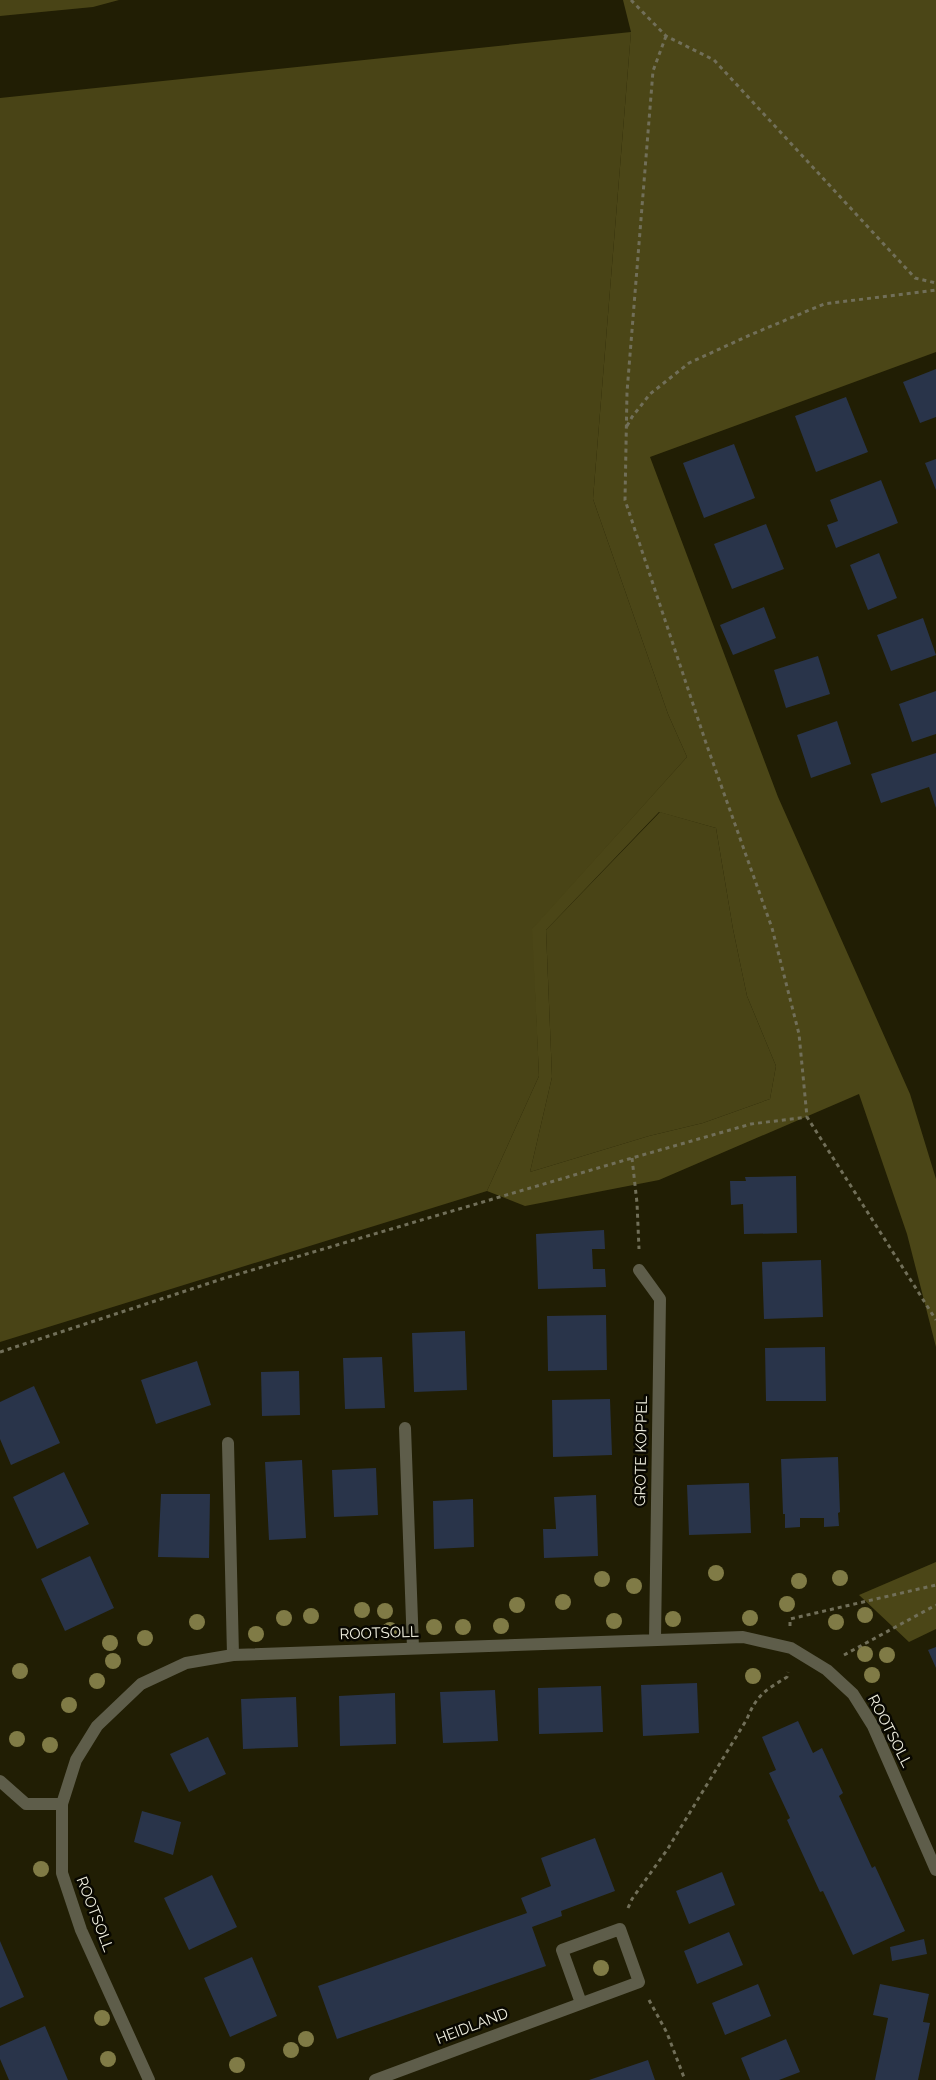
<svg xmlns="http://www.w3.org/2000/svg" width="936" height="2080" viewBox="0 0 936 2080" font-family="Raleway,sans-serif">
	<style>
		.green { fill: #494416 }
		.forest { fill: #4b4617; fill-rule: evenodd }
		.building { fill: #29344a }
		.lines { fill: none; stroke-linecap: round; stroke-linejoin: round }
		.path { stroke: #716f59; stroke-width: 3; stroke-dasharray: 4 4; stroke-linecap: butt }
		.service { stroke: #5e5d4a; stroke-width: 12 }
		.minor { stroke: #5e5d4a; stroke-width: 12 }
		.tree { fill: #807b46 }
		.labels { text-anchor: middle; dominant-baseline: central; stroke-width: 5; stroke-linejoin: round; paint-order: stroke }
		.street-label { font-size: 15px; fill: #f2f1e1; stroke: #090801 }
	</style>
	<rect width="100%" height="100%" fill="#211e04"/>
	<path class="green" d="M0,0h119l-26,7 -93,9z
		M631,32l-38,467 75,215 19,43 -154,172 6,147 -52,115 -487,151v-1244z
		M660,812l56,16 17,101 14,67 29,70 -6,33 -67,24 -54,13 -119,36 22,-95 -6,-147z"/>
	<path class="forest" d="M623,0h313v352l-286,105 128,340 132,297 26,85v168l-29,-113 -48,-140 -200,86 -134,26 -38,-15 52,-115 -7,-147 155,-172 -19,-43 -75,-215 38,-467zM659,812l57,16 17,101 14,67 29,70 -6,33 -67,24 -54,13 -119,36 22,-95 -6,-147z
		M936,1562v67l-27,13 -50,-47z"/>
	<path class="building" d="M936,369v48l-16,6 -17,-41z
		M846,397l22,55 -52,20 -21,-56z
		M734,444l21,54 -51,20 -21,-55z
		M936,459v31l-11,-27z
		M881,480l17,43 -62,25 -9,-23 11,-4 -8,-21z
		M766,524l18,45 -52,20 -18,-45z
		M879,553l18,45 -29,12 -18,-45z
		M764,607l12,31 -43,17 -13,-30z
		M923,618l13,37 -45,16 -14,-36z
		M818,656l12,38 -44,14 -12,-38z
		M936,691v43l-24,8 -13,-38z
		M837,721l14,43 -40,14 -14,-43z
		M936,753v55l-7,-21 -48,16 -10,-29z
		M796,1176l1,57 -53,1 -1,-30 -12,1 -1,-24h16l-1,-4z
		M604,1230l1,19h-13l1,20h12l1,18 -68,2 -2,-55z
		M821,1260l2,57 -59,2 -2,-57z
		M606,1315l1,55 -59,1 -1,-55z
		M465,1331l2,59 -53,2 -2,-59z
		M825,1347l1,54h-60l-1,-53z
		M382,1357l3,51 -40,1 -2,-51z
		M197,1361l14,44 -55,19 -15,-44z
		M299,1371l1,44 -38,1 -1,-44z
		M34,1386l26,57 -49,22 -11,-26v-37z
		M610,1399l2,56 -59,2 -1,-57z
		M838,1457l2,55 -2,1 1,13 -15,1v-9h-24v9l-15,1v-14h-2l-2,-55z
		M302,1460l4,78 -37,2 -4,-78z
		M376,1468l2,47 -44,2 -2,-47z
		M64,1472l25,52 -52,25 -24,-52z
		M749,1483l2,50 -62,2 -2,-50z
		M161,1494h49l-1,64 -51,-1z
		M596,1495l2,61 -54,2 -1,-29h13l-2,-32z
		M473,1499l1,48 -40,2 -1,-48z
		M90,1556l24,52 -49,23 -24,-52z
		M936,1647v21l-8,-18z
		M697,1683l2,50 -56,3 -2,-51z
		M601,1686l2,46 -64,2 -1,-46z
		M495,1690l3,51 -55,2 -3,-51z
		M395,1693l1,51 -56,2 -1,-50z
		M296,1697l2,50 -55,2 -2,-50z
		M798,1721l15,32 9,-5 21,45 -4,3 33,72 3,-2 30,65 -52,24 -30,-64 -3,1 -23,-50 -10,-22 3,-2 -21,-45 7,-3 -14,-33z
		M208,1737l18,37 -37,18 -19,-38z
		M142,1811l39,11 -8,33 -39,-13z
		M595,1838l20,53 -54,20 1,5 -30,11 14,39 -209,73 -19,-53 209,-73 -6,-15 30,-12 -10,-28z
		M722,1872l13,33 -46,19 -13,-33z
		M212,1875l25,52 -48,23 -25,-52z
		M729,1932l14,33 -46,19 -13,-33z
		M924,1939l3,15 -35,7 -2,-14z
		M0,1941l24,56 -24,11z
		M252,1957l25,59 -47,21 -26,-59z
		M758,1984l13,32 -46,19 -13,-32z
		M880,1984l49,10 -6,28 7,1 -12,57h-43l13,-62 -15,-3z
		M45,2026l23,54h-59l-9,-21v-13z
		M786,2039l14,33 -21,8h-29l-9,-22z
		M648,2060l7,20h-66z"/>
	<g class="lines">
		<path class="path" d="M631,0l35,36 48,24 201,218 21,5
			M666,36l-13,35 -26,321 -2,108 81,243 66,185 27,106 8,83 129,203
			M627,426l5,-9 18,-23 39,-31 61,-28 74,-31 112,-14
			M632,1158l5,45 2,46
			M0,1352l225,-74 407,-120 119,-34 56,-7
			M790,1626v-7l146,-34
			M844,1655l92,-50
			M628,1908l4,-9 35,-49 80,-131c10,-25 19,-29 40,-42l1,-5
			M649,2000l18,33 18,47"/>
		<path class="service" d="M405,1428l8,220
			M228,1443l5,212"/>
		<path class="minor" d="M639,1270l21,29 -5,340
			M0,1781l26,23h36
			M149,2080l-68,-150 -19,-57v-69l14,-44 21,-34 44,-42 45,-21 47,-8 510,-18 48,11 36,22 26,24 20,32 63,144
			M375,2080l264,-98 -19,-53 -58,21 19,53"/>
	</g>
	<g class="tree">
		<circle cx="716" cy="1573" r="8"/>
		<circle cx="840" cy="1578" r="8"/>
		<circle cx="602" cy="1579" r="8"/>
		<circle cx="799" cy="1581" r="8"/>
		<circle cx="634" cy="1586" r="8"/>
		<circle cx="563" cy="1602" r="8"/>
		<circle cx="787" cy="1604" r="8"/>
		<circle cx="517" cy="1605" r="8"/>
		<circle cx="362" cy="1610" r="8"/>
		<circle cx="385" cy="1611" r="8"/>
		<circle cx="865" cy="1615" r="8"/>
		<circle cx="311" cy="1616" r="8"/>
		<circle cx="284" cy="1618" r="8"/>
		<circle cx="750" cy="1618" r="8"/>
		<circle cx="673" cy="1619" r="8"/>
		<circle cx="614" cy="1621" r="8"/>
		<circle cx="197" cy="1622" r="8"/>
		<circle cx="836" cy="1622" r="8"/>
		<circle cx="501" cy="1626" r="8"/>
		<circle cx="434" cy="1627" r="8"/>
		<circle cx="463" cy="1627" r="8"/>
		<circle cx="390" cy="1630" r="8"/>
		<circle cx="256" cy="1634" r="8"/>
		<circle cx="145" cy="1638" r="8"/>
		<circle cx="110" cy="1643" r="8"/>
		<circle cx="865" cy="1654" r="8"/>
		<circle cx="887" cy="1655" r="8"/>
		<circle cx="113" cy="1661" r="8"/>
		<circle cx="20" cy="1671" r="8"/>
		<circle cx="872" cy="1675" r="8"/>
		<circle cx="753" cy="1676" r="8"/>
		<circle cx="97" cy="1681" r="8"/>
		<circle cx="69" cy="1705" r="8"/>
		<circle cx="17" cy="1739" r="8"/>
		<circle cx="50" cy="1745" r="8"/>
		<circle cx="41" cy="1869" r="8"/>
		<circle cx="601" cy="1968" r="8"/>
		<circle cx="102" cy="2018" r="8"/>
		<circle cx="306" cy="2039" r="8"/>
		<circle cx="291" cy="2050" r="8"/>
		<circle cx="108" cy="2059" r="8"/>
		<circle cx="237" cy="2065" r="8"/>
	</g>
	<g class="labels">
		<g class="street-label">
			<text transform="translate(641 1451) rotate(-89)">GROTE KOPPEL</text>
			<text transform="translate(379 1633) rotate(-2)">ROOTSOLL</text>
			<text transform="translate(890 1731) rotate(63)">ROOTSOLL</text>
			<text transform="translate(95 1914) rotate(69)">ROOTSOLL</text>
			<text transform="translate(472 2026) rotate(-21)">HEIDLAND</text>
		</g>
	</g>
</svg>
